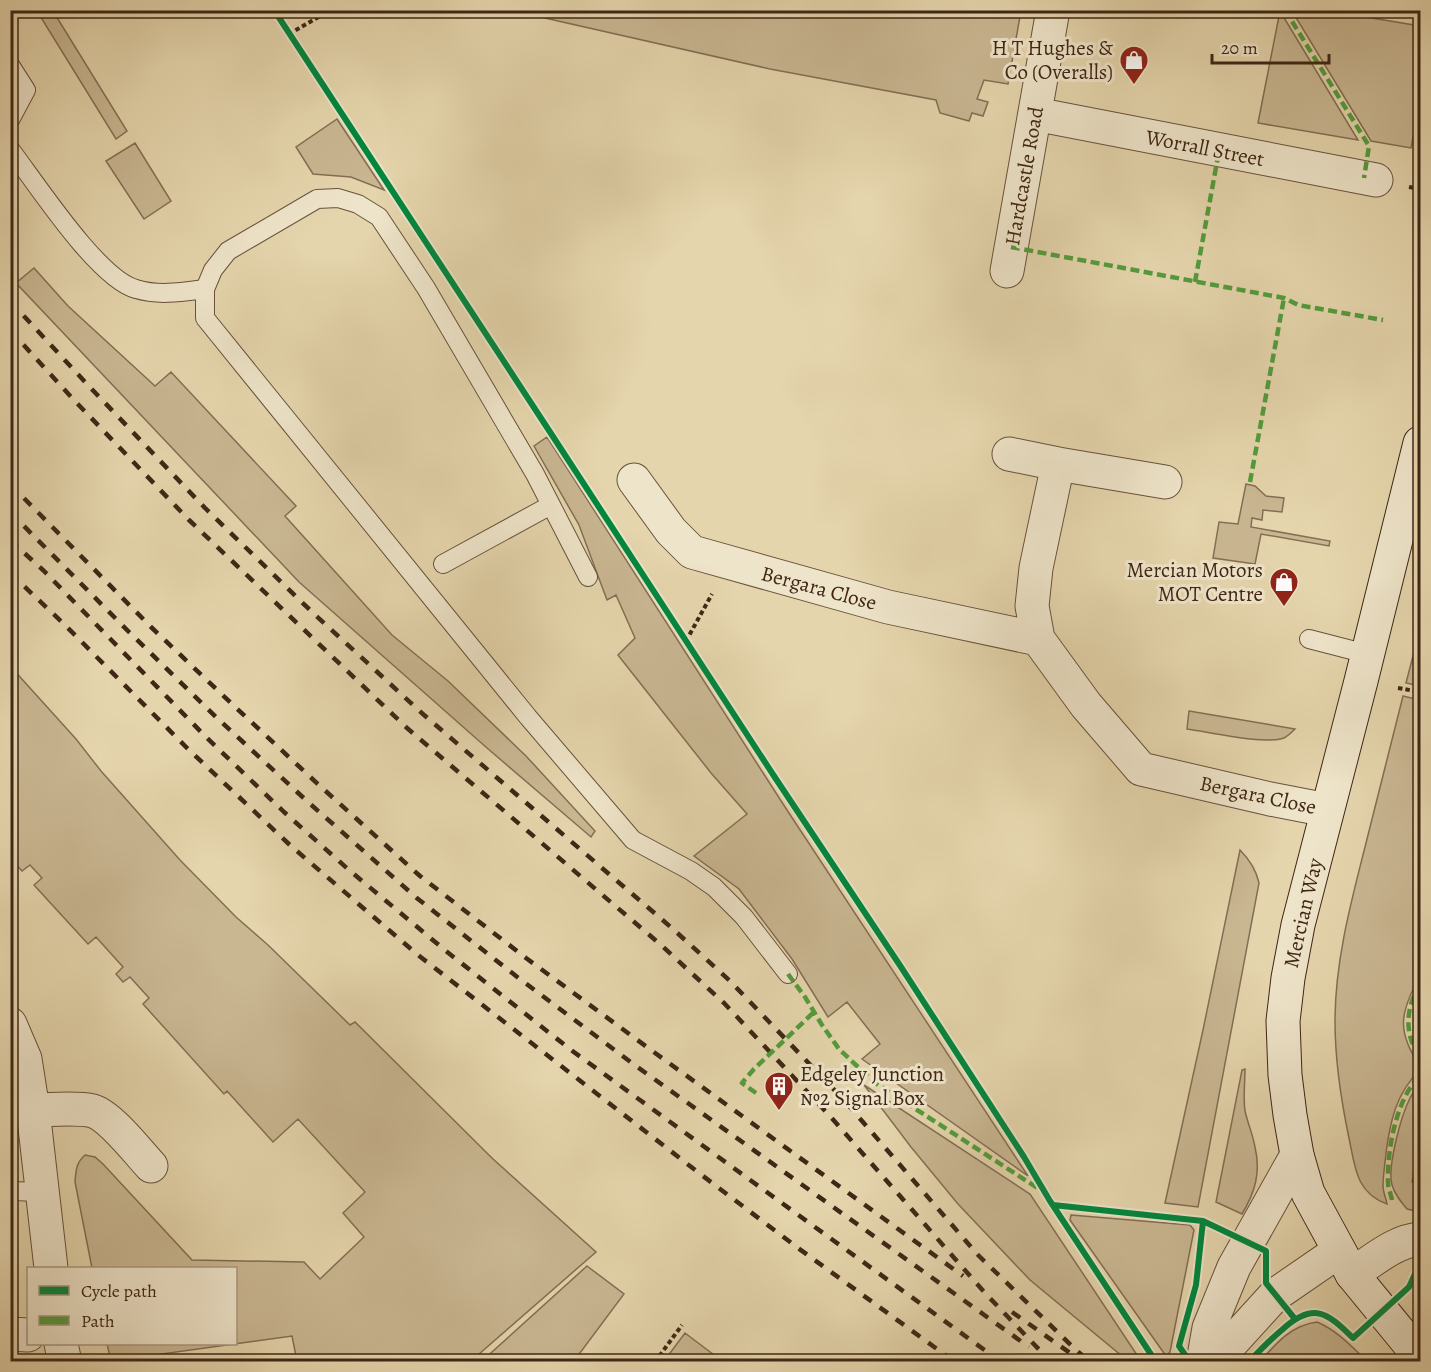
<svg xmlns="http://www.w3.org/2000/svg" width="1431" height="1372" viewBox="0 0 1431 1372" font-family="Alegreya,serif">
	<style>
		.green { fill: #c9b792; stroke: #846e54; stroke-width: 1.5 }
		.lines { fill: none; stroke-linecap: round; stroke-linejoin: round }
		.lane-casing { stroke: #68523c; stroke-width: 20 }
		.street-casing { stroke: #68523c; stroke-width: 35 }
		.secondary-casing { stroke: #3f2616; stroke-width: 35 }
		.path { stroke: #3f2616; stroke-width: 4; stroke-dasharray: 4.5 3; stroke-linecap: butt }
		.lane { stroke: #eee4c9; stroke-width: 18 }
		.street { stroke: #eee4c9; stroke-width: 33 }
		.secondary { stroke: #eee4c9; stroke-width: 33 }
		.rail { stroke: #3f2616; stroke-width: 4.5; stroke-dasharray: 10 10; stroke-linecap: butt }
		.quiet { stroke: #539c3d; stroke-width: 4.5; stroke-dasharray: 9 4.5; stroke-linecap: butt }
		.cycleway-casing { stroke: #eee4c9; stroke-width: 10 }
		.cycleway { stroke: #00873e; stroke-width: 6 }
		.labels { text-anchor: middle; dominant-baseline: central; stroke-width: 6; stroke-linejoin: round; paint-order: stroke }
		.poi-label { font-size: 21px; fill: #3f2616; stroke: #eee4c9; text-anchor: end }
		.street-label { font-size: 21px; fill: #3f2616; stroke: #eee4c9 }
	</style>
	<rect width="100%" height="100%" fill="#e5d5ac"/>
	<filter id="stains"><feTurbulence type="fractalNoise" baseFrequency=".00333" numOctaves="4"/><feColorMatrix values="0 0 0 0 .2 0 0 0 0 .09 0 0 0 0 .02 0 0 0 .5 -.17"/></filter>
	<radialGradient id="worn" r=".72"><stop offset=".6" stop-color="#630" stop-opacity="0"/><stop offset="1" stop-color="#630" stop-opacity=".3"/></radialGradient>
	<path class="green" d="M37,11h16l74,120 -11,8z
		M514,11l507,-1v1l-13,73 -24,-4 -7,19 11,3 -5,14 -11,-3 -3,8 -29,-8 -4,-13 -166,-31z
		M1280,11l78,129 -100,-17z
		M1292,11h37l91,15v75l-9,47 -40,-7z
		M337,119l47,71 -33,-13 -38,-3 -17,-27z
		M135,143l36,58 -27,18 -38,-58z
		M34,268l34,38 87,80 16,-14 125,134 -11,10 107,119 56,46 78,75 69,75 -4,6 -104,-89 -188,-166 -283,-299z
		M547,437l238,370 243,369 -166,-117 18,-15 -33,-42 -19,15 -36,-58 -53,-70 -45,-33 53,-42 -36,-41 -93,-118 17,-17 -19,-43 -9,5 -28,-75 -45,-79z
		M1246,484l9,2 11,10 18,2 -2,14 -19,-2 -1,10 -10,-2 -1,9 79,14 -1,5 -68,-12 -6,30 -42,-6 6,-36 19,2z
		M1420,629v57l-14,-3z
		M11,667l65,72 25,32 79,89 56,57 32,28 82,80 5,-3 138,137 103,93 -125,109h-174l-5,-25 -181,25 -4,-17h129v-76h-144l-17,-86c1,-12 1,-19 10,-27l10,2 8,7 89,96 112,2 16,17 44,-42 -21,-24 22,-21 -67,-73 -25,23 -46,-51 -3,3 -81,-90 6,-6 -19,-21 -7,5 -7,-8 7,-7 -27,-30 -8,7 -54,-59 8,-7 -12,-13 -8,6 -11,-12z
		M1403,696l17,4v276c-20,36 -24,55 0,90v4c-24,23 -30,52 -34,83 -1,11 -3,22 -3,33 0,6 3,12 4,18 -31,-11 -32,-37 -38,-66 -8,-38 -14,-78 -14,-117 0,-58 15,-115 29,-170 13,-52 26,-103 39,-155z
		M1189,711l106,18c-3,3 -7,7 -11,9 -19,7 -75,-6 -97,-9z
		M1240,850c10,10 16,19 19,33l-61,324 -33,-4 38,-173z
		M1245,1069c0,14 -2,29 0,42 3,13 8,24 10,36 6,26 0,45 -13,67l-26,-12 26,-132z
		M1420,1082v54l-8,46 8,2v28l-13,-3c-6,-7 -12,-14 -15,-24 -5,-18 9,-69 18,-87 3,-5 7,-11 10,-16z
		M864,1085l166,109 111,167h-13l-98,-81 -72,-76 -47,-57z
		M1071,1215l119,10 4,5 -24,122 -4,4 -96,-136z
		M587,1266l37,28 -50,67h-26l-6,-4 -4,4h-56z
		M1317,1322c21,9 34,24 50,39h-106c15,-18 31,-36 56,-39z
		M685,1333l37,28h-58z"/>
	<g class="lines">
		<g class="lane-casing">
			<path id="lane" d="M10,65l16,25 -16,30
				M10,149c26,34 88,130 126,140 23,7 46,3 69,0
				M443,564l108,-59
				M588,577l-53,-103 -109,-186 -47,-71 -21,-13 -20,-6 -21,1 -89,52 -15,19 -8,19v29l323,399 105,123 58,31 23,16 30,30 44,57
				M1309,639l58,15
				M10,1191l32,1"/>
		</g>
		<g class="street-casing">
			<path id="street" d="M1035,114l341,66
				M1007,271l46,-261
				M1009,454l49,10 107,18
				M634,480l37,51 21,21 196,55 150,32 48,66 55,64 129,30 57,11
				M1038,639l-6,-33 4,-38 22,-104
				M10,1024l15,35 8,51 18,158
				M33,1110c18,0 43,-3 60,1 17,5 45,41 58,55
				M1352,1274c21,-13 43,-33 68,-35
				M10,1334l18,1
				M61,1344l4,18
				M1203,1362l6,-34 25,-61 63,-112
				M1214,1362l61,-67 64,-44"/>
		</g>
		<g class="secondary-casing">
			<path id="secondary" d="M1420,443l-59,238 -63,244 -10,53 -5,43 2,54 5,40 7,40 11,38 44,81 68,83"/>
		</g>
		<path class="path" d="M289,34l42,-24
			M1409,187l11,2
			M686,641l26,-47
			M1398,688l22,4
			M655,1362l27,-37"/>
		<use href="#lane" class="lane"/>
		<use href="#street" class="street"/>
		<use href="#secondary" class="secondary"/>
		<path class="rail" d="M10,301l76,82 119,125 107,104 112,103 249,214 57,52 113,118 135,156 97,94 15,13
			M10,330l63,69 116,121 218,208 254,217 63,58 105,112 156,178 66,69
			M10,484l141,143 81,77 88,82 100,90 106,82 125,92 312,226
			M10,512l119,120 88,86 91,84 110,97 98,77 120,90 393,281
			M10,540l34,31 162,166 78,75 65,58 97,81 125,99 430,312
			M10,573l54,51 123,124 104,98 127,109 281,218 99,75 157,114
			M1012,1312l61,43"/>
		<path class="quiet" d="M1285,10l84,136 -5,32
			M1011,247l273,51 14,7 85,15
			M1195,282l24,-131
			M1250,482l34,-184
			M788,974l17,23 17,28 17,24 35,33 165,107
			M1420,984c-15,25 -16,50 0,74
			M756,1093l-14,-10 12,-14 60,-57
			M1392,1200c-1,-6 -4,-12 -4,-18 -1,-31 8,-84 32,-106"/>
		<g class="cycleway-casing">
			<path id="cycleway" d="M274,10l276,422 224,344 127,191 123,190 26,44 106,161
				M1053,1205l150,16 63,30v32l29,36
				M1190,1362l-11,-16 17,-61 7,-64
				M1249,1362c11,-12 22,-23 34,-33 30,-27 44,-17 70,9l56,-51 6,-13 5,-3"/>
		</g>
		<use href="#cycleway" class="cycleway"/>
	</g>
	<defs>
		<g id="shop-pin" transform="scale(1.5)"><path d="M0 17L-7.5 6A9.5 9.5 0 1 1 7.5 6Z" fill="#8f2418" stroke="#eee4c9"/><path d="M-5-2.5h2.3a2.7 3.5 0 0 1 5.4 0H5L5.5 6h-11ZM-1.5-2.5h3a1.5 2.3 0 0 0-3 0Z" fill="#fff"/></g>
		<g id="building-pin" transform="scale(1.5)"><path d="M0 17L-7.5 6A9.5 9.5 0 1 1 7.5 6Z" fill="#8f2418" stroke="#eee4c9"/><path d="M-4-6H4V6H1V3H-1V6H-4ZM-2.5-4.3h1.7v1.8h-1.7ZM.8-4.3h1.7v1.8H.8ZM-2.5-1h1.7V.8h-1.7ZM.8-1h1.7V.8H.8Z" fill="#fff"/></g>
	</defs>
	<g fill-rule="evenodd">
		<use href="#shop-pin" x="1134" y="60"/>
		<use href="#shop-pin" x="1284" y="582"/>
		<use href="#building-pin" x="779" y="1086"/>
	</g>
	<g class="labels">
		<g class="poi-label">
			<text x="1113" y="48">H T Hughes &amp;<tspan x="1113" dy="24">Co (Overalls)</tspan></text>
			<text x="1263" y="570">Mercian Motors<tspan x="1263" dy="24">MOT Centre</tspan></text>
			<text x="800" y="1074" text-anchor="start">Edgeley Junction<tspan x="800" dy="24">№2 Signal Box</tspan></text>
		</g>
		<g class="street-label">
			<text transform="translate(1205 148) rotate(11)">Worrall Street</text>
			<text transform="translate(1024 176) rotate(-80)">Hardcastle Road</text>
			<text transform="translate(819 588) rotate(15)">Bergara Close</text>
			<text transform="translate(1258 795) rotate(12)">Bergara Close</text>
			<text transform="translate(1303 913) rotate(-77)">Mercian Way</text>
		</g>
	</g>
	<rect width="1431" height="1372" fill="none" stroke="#e5d5ac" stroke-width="36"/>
	<rect x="12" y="12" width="1407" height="1348" fill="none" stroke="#3f2616" stroke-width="3"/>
	<rect x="18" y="18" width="1395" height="1336" fill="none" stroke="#3f2616" stroke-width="1.5"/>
	<rect x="27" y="1267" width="210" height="78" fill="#eee4c9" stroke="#a89881" stroke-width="1.5"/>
	<rect x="39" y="1286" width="30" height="9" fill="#00873e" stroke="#a89881" stroke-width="1.5"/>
	<text x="81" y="1297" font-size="18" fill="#3f2616">Cycle path</text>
	<rect x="39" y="1316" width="30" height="9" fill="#539c3d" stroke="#a89881" stroke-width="1.5"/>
	<text x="81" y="1327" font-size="18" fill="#3f2616">Path</text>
	<path d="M1212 54v9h117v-9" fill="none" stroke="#3f2616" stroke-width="3"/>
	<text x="1221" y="54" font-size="18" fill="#3f2616" stroke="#eee4c9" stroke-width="4.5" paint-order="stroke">20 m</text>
	<rect width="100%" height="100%" filter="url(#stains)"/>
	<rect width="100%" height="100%" fill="url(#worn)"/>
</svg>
